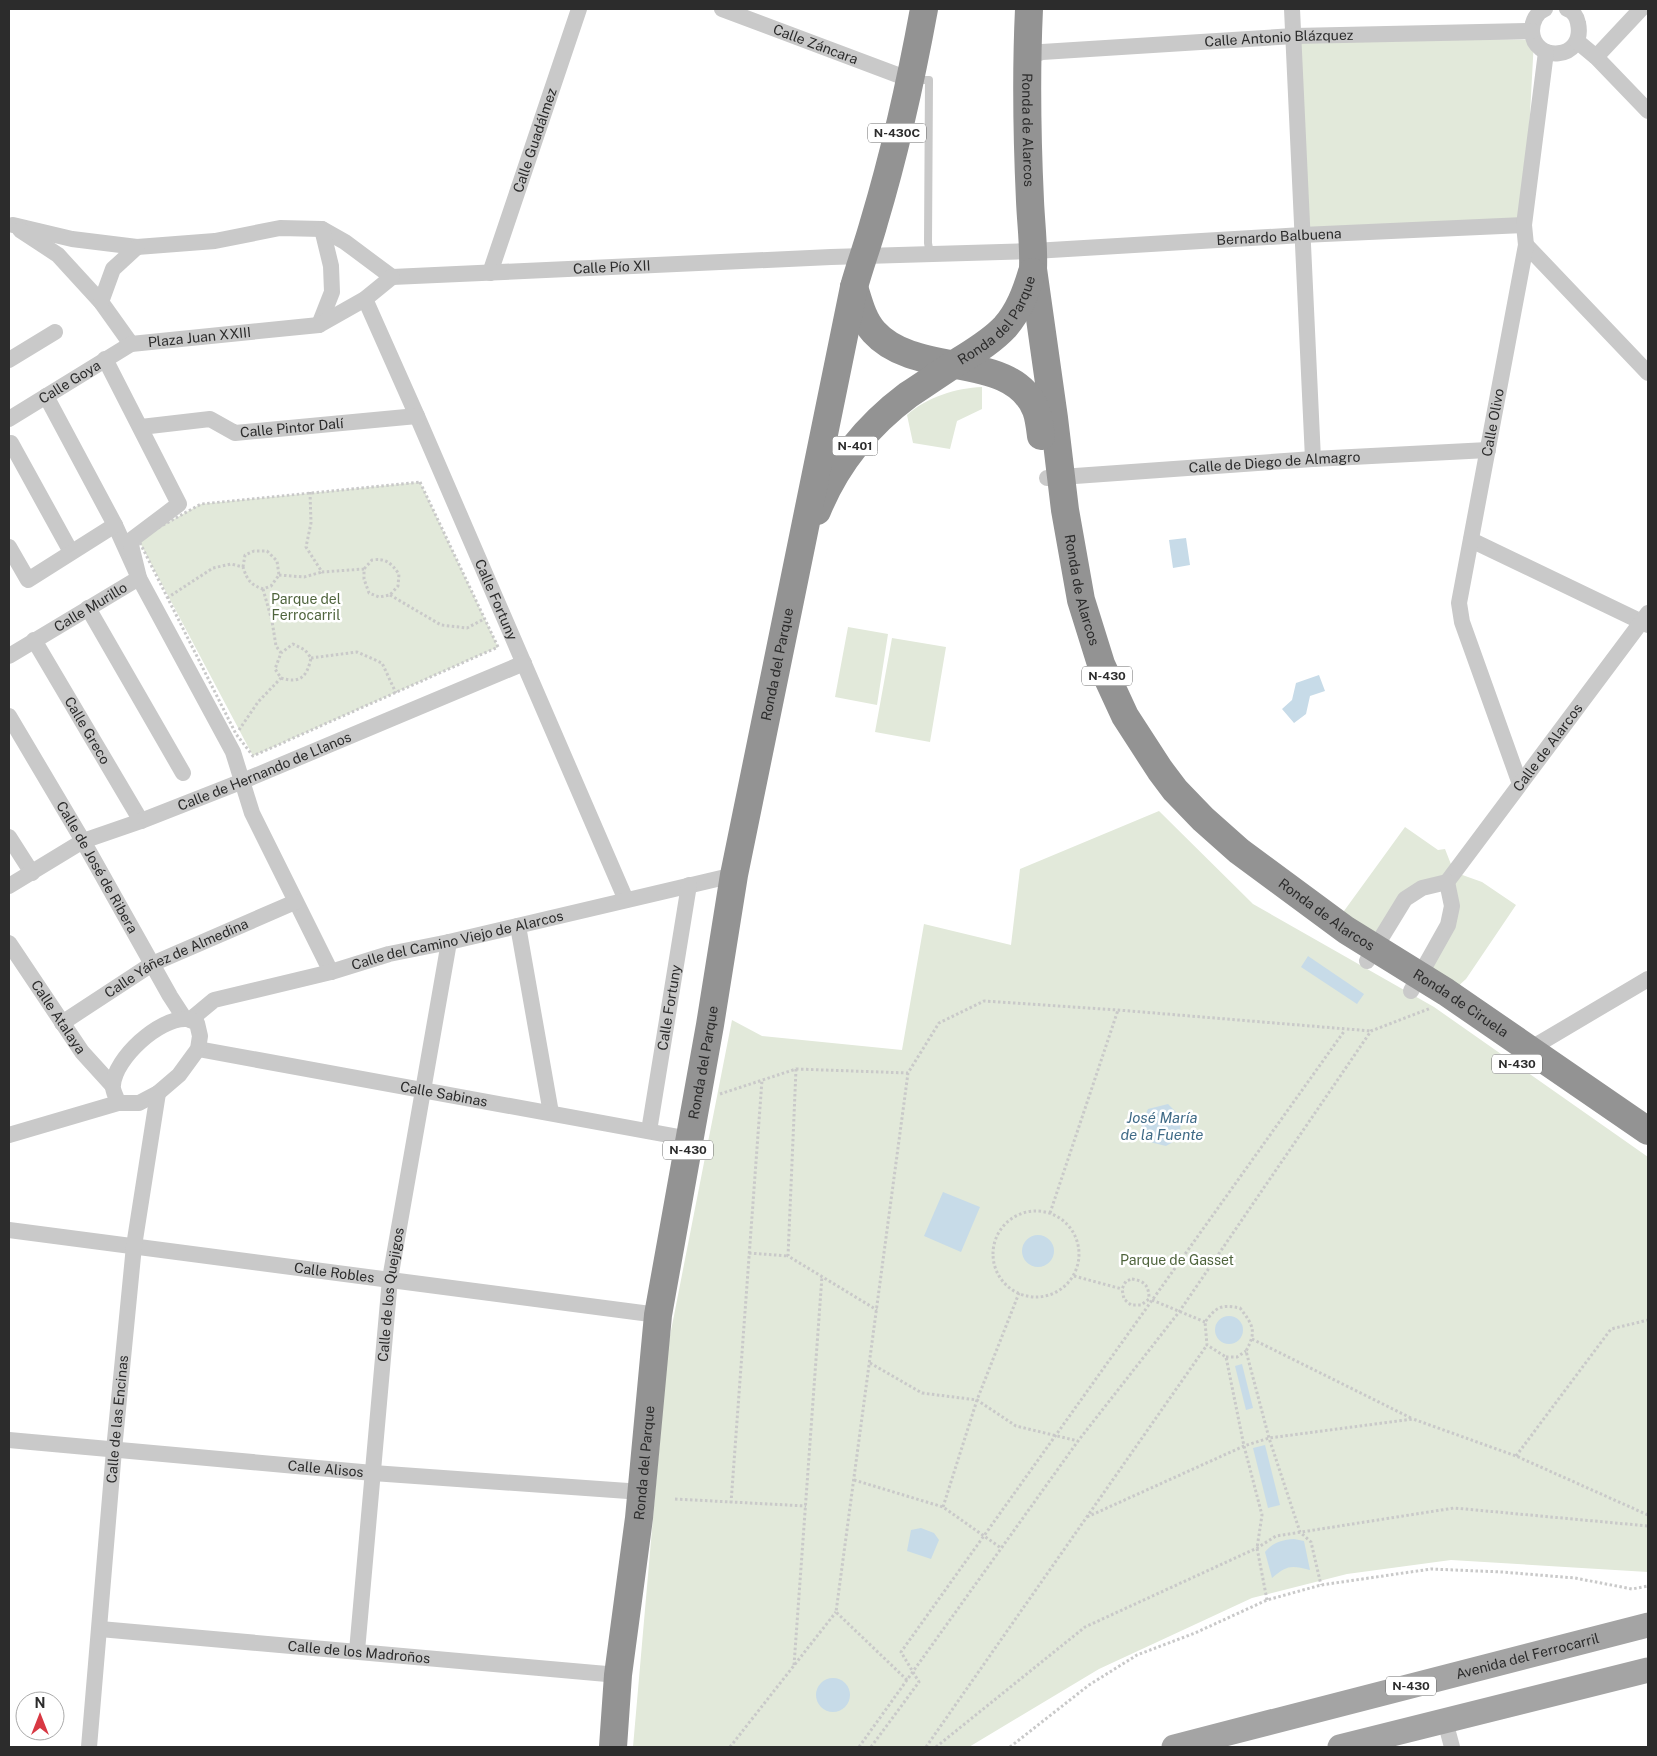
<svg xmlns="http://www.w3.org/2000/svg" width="1657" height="1756" viewBox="0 0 1657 1756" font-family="'Public Sans',sans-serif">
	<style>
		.green { fill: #e2e9da }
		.water { fill: #c7dbe8 }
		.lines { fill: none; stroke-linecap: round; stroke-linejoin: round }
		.path { stroke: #c9c9c9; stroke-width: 3; stroke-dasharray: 2.5 2.5; stroke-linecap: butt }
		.lane { stroke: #c9c9c9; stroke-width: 8 }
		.street { stroke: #c9c9c9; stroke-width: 16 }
		.primary { stroke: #a4a4a4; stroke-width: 25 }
		.highway { stroke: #939393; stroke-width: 28 }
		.labels { text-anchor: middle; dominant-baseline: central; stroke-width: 5; stroke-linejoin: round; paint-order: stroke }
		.shield { fill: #fff; stroke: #6b6b6b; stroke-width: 1 }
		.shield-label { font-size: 12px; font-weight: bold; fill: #2c2c2c }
		.street-label { font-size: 14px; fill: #2c2c2c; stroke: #fff }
		.park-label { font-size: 14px; fill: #4f643d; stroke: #fff }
		.water-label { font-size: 15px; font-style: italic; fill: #406b87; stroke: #fff }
	</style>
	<rect width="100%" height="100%" fill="#fff"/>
	<path class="green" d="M1294,36l240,4 -10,185 -222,10z
		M982,387v22l-25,12 -7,28 -37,-6 -6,-28c20,-18 49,-27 75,-28z
		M420,482l78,165 -245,109 -115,-217 63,-35z
		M848,627l40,7 -11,71 -42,-8z
		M892,638l54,9 -16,95 -55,-10z
		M1159,811l94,93 181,103 214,150v415l-197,-12 -104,14 -95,24 -153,71 -130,78h-336l35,-401 64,-326 30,16 140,14 22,-126 87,21 9,-76z
		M1405,827l33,23 7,-1 9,23 28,10 34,23 -50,74 -11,10 -34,-13 31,-70 2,-33 -32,15 -47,61 -39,-27z"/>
	<path class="water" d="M1186,538l4,27 -17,3 -4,-28z
		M1319,675l6,16 -15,5 -4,18 -12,9 -12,-14 10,-9 4,-17z
		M1308,956l56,38 -7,10 -56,-37z
		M1168,1104l13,13 -1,21 -14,8 -20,-5 -5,-17 7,-15z
		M943,1192l37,15 -19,45 -37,-16z
		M1022 1251a16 16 0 1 1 32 0a16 16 0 1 1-32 0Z
		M1215 1330a14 14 0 1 1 28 0a14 14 0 1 1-28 0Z
		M1242,1364l11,44 -7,2 -11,-44z
		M1265,1445l15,60 -12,3 -15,-60z
		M921,1528l13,5 5,7 -8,19 -24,-8 4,-21z
		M1294,1539l10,2 6,29c-19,-5 -23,-5 -38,8l-7,-26c9,-10 16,-12 29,-13z
		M816 1695a17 17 0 1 1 34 0a17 17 0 1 1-34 0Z"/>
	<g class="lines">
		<path class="path" d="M420,482l78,165 -245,109 -17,-22 -98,-195 63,-35z
			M310,492l1,31 -5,24 16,25 42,-3v10l5,14 10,4 11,-2 8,-9 1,-12c-8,-11 -13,-16 -27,-14l-8,9
			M279,575l25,2 18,-5
			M263,589l9,32 4,25 5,7 -6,16 6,9c19,6 26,-1 30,-20l-6,-8 -12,-6 -12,9
			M390,595l51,30 26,3 17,-9
			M167,598l46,-30 18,-4 12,3c4,13 8,18 20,22l8,-3 8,-11 -2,-14 -10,-10h-13l-9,4 -2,12
			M311,658l46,-6 25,11 14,30
			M239,730l19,-28 23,-24
			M796,1069l-8,187 89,54
			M720,1094l76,-25 112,4
			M993 1254a43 43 0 1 1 86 0a43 43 0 1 1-86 0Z
			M1050,1213l68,-203
			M749,1253l39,3
			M1074,1276l48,13
			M1132,1279c13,2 17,7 17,20l-8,6h-10l-7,-6 -2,-10 4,-8z
			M1152,1300l53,22
			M1252,1339l161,80
			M1226,1357h11l9,-6
			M870,1363l52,30 55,7 39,26 62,15
			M1516,1456l95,-127 37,-9
			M854,1480l89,27 58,41
			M675,1499l131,7
			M731,1503l31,-423
			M943,1507l34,-107 42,-107
			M1087,1517l157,-71 25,-8 144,-19 103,37 132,59
			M1267,1600l-10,-52 5,-33 -18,-69 -18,-89 -19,-12 -2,-23c11,-15 16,-18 35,-14 13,17 17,23 6,43l23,87 31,94 11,10 10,43
			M794,1665l28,-389
			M907,1680l-71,-68 72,-539 31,-50 45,-22 134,9 253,21
			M730,1747l106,-135
			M859,1747l219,-306 101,-129 192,-281 60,-23
			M871,1747l48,-65 -18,-30 444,-622
			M926,1747l281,-402
			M936,1747l149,-120 172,-79 19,-12 178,-28 194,18
			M1010,1747l79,-62 48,-30 58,-22 72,-33 54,-15 110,-16 71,3 73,6 57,11 16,-3"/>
		<path class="lane" d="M915,80h14l-1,163 2,11"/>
		<g class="street">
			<path id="s1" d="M722,9l189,71"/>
			<path d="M1292,9l21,450"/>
			<path d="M1545,9c-8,3 -13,12 -13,22 1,32 54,30 46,-8 -1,-6 -5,-12 -11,-14"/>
			<path d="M1578,42l18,15 52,54"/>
			<path id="s2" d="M1026,57l16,-5 252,-16 238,-5"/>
			<path d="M1596,57l45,-48"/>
			<path d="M13,225l59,14 65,8 78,-6 65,-13 42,1 23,13 47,35"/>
			<path d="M20,230l38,25 43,47 30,42"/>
			<path d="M1526,245l122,128"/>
			<path id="s3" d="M490,273l89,-264"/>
			<path id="s4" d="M392,277l439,-20 203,-6 268,-16 222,-10"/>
			<path id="s5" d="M365,299l52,117 209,484"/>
			<path d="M101,302l12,-33 24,-22"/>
			<path d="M319,325l13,-33 -1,-26 -9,-37"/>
			<path d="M9,360l46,-28"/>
			<path d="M46,396l69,129 24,53 94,174 19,61 79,159"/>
			<path id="s6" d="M9,419l122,-75 188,-19 46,-26 27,-22"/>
			<path id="s7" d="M141,427l69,-8 25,14 182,-17"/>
			<path d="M11,443l60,109"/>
			<path id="s8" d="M1047,478l266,-19 175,-9"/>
			<path d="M1471,540l177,85"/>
			<path d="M9,547l19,33 87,-55"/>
			<path d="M88,608l95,165"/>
			<path id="s9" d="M34,640l107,181"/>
			<path id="s10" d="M9,656l130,-78 -9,-37 49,-37 -74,-145"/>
			<path id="s11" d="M9,716l74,125 87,155 15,23"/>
			<path id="s12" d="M1520,784l-58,-162 -3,-19 67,-358 -2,-20 22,-173"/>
			<path d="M9,837l23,36"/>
			<path id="s13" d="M1447,882l201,-269"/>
			<path id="s14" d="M9,886l74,-45 58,-20 102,-40 281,-118"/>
			<path d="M518,926l33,187"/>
			<path id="s15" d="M9,943l73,109 30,33"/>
			<path d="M1367,961l38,-62 17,-11 25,-6"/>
			<path d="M1411,991l37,-66 4,-19 -5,-24"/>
			<path id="s16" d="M190,1020l24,-20 117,-28 58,-18 60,-12 285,-67"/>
			<path id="s17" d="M62,1023l90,-59 143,-62"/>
			<path id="s18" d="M198,1049l492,90"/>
			<path d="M1528,1050l120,-71"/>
			<path id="s19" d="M649,1131l40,-246"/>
			<path d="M9,1135l109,-32h21l19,-10 21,-18 19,-26 2,-13 -3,-13c-3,-1 -7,-4 -11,-4 -27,-1 -71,39 -73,66 -1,5 4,13 5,18"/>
			<path id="s20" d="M9,1230l649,85"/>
			<path id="s21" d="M9,1440l364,33 269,19"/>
			<path id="s22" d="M100,1629l518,46"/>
			<path id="s23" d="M357,1651l33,-372 59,-337"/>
			<path d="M1445,1721l7,26"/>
			<path id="s24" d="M89,1747l25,-297 20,-204 24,-153"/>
		</g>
		<g class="primary">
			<path id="s25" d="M1174,1747l474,-122"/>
			<path d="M1340,1747l308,-77"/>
		</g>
		<g class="highway">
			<path id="s26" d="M1029,9c-3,63 -2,128 1,192 1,23 4,45 3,68l21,149 11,92 16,90 20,64 24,52 35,54 15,20 28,29 36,32 107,79 100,62 202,139"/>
			<path d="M854,287c5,16 9,33 20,45 42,47 138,18 162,78 3,8 4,18 5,26"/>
			<path id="s27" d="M817,511c19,-47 51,-86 91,-116 17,-11 34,-23 51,-34 16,-10 33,-20 46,-34 14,-16 21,-35 27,-55"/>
			<path id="s28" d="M613,1747l5,-72 21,-157 19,-203 52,-290 24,-150 120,-588c6,-22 14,-43 20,-65 21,-70 37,-142 50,-213"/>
		</g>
	</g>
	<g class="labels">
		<g class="shield">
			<rect x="868" y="123.5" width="58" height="19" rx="4"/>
			<rect x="832.5" y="436.5" width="45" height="19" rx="4"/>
			<rect x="1082" y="666.5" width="50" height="19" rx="4"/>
			<rect x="1492" y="1054.5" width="50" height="19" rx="4"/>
			<rect x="663" y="1140.5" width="50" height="19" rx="4"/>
			<rect x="1386" y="1676.5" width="50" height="19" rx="4"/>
		</g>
		<g class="shield-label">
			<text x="897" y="133">N-430C</text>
			<text x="855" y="446">N-401</text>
			<text x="1107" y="676">N-430</text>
			<text x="1517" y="1064">N-430</text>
			<text x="688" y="1150">N-430</text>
			<text x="1411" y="1686">N-430</text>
		</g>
		<g class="street-label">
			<text stroke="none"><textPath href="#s2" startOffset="254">Calle Antonio Blázquez</textPath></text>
			<text stroke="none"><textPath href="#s1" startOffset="100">Calle Záncara</textPath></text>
			<text stroke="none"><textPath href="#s26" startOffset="121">Ronda de Alarcos</textPath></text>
			<text stroke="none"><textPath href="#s3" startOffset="140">Calle Guadálmez</textPath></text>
			<text stroke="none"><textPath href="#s4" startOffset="888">Bernardo Balbuena</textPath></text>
			<text stroke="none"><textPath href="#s4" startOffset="220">Calle Pío XII</textPath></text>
			<text stroke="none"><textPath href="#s27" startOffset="268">Ronda del Parque</textPath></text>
			<text stroke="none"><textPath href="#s6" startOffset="212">Plaza Juan XXIII</textPath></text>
			<text stroke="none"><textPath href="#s6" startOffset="71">Calle Goya</textPath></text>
			<text stroke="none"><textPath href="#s12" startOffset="375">Calle Olivo</textPath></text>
			<text stroke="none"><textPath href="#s7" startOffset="155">Calle Pintor Dalí</textPath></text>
			<text stroke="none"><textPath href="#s8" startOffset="228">Calle de Diego de Almagro</textPath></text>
			<text stroke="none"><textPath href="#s26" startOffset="585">Ronda de Alarcos</textPath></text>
			<text stroke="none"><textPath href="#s5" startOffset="328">Calle Fortuny</textPath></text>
			<text stroke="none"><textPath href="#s10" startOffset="95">Calle Murillo</textPath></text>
			<text stroke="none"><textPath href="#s28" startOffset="1096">Ronda del Parque</textPath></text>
			<text stroke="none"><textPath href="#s9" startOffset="105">Calle Greco</textPath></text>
			<text stroke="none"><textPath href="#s13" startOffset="168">Calle de Alarcos</textPath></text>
			<text stroke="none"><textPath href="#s14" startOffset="281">Calle de Hernando de Llanos</textPath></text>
			<text stroke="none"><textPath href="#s11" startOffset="175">Calle de José de Ribera</textPath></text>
			<text stroke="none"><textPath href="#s26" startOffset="1005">Ronda de Alarcos</textPath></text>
			<text stroke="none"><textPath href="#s16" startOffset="282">Calle del Camino Viejo de Alarcos</textPath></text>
			<text stroke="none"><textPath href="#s17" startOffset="132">Calle Yáñez de Almedina</textPath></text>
			<text stroke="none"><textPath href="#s26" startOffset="1166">Ronda de Ciruela</textPath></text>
			<text stroke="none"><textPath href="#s19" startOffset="125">Calle Fortuny</textPath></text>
			<text stroke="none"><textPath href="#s15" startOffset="89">Calle Atalaya</textPath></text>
			<text stroke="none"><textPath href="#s28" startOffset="691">Ronda del Parque</textPath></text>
			<text stroke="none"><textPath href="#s18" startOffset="250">Calle Sabinas</textPath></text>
			<text stroke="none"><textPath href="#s20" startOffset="328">Calle Robles</textPath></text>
			<text stroke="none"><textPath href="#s23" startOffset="358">Calle de los Quejigos</textPath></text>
			<text stroke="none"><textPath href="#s24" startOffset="329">Calle de las Encinas</textPath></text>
			<text stroke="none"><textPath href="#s28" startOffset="286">Ronda del Parque</textPath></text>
			<text stroke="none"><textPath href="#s21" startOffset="318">Calle Alisos</textPath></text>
			<text stroke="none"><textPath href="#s22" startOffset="260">Calle de los Madroños</textPath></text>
			<text stroke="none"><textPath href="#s25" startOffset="365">Avenida del Ferrocarril</textPath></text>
		</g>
		<g class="park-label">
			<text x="306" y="599">Parque del<tspan x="306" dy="16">Ferrocarril</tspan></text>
			<text x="1177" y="1260">Parque de Gasset</text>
		</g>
		<g class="water-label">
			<text x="1162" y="1117">José María<tspan x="1162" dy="17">de la Fuente</tspan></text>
		</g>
	</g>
	<rect width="1657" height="1756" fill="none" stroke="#2c2c2c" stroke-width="20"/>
	<g transform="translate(40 1716)"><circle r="24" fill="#ffffff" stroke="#ababab"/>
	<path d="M0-4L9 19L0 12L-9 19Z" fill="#d83843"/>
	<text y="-8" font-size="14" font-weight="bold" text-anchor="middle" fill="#2c2c2c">N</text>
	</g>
</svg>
